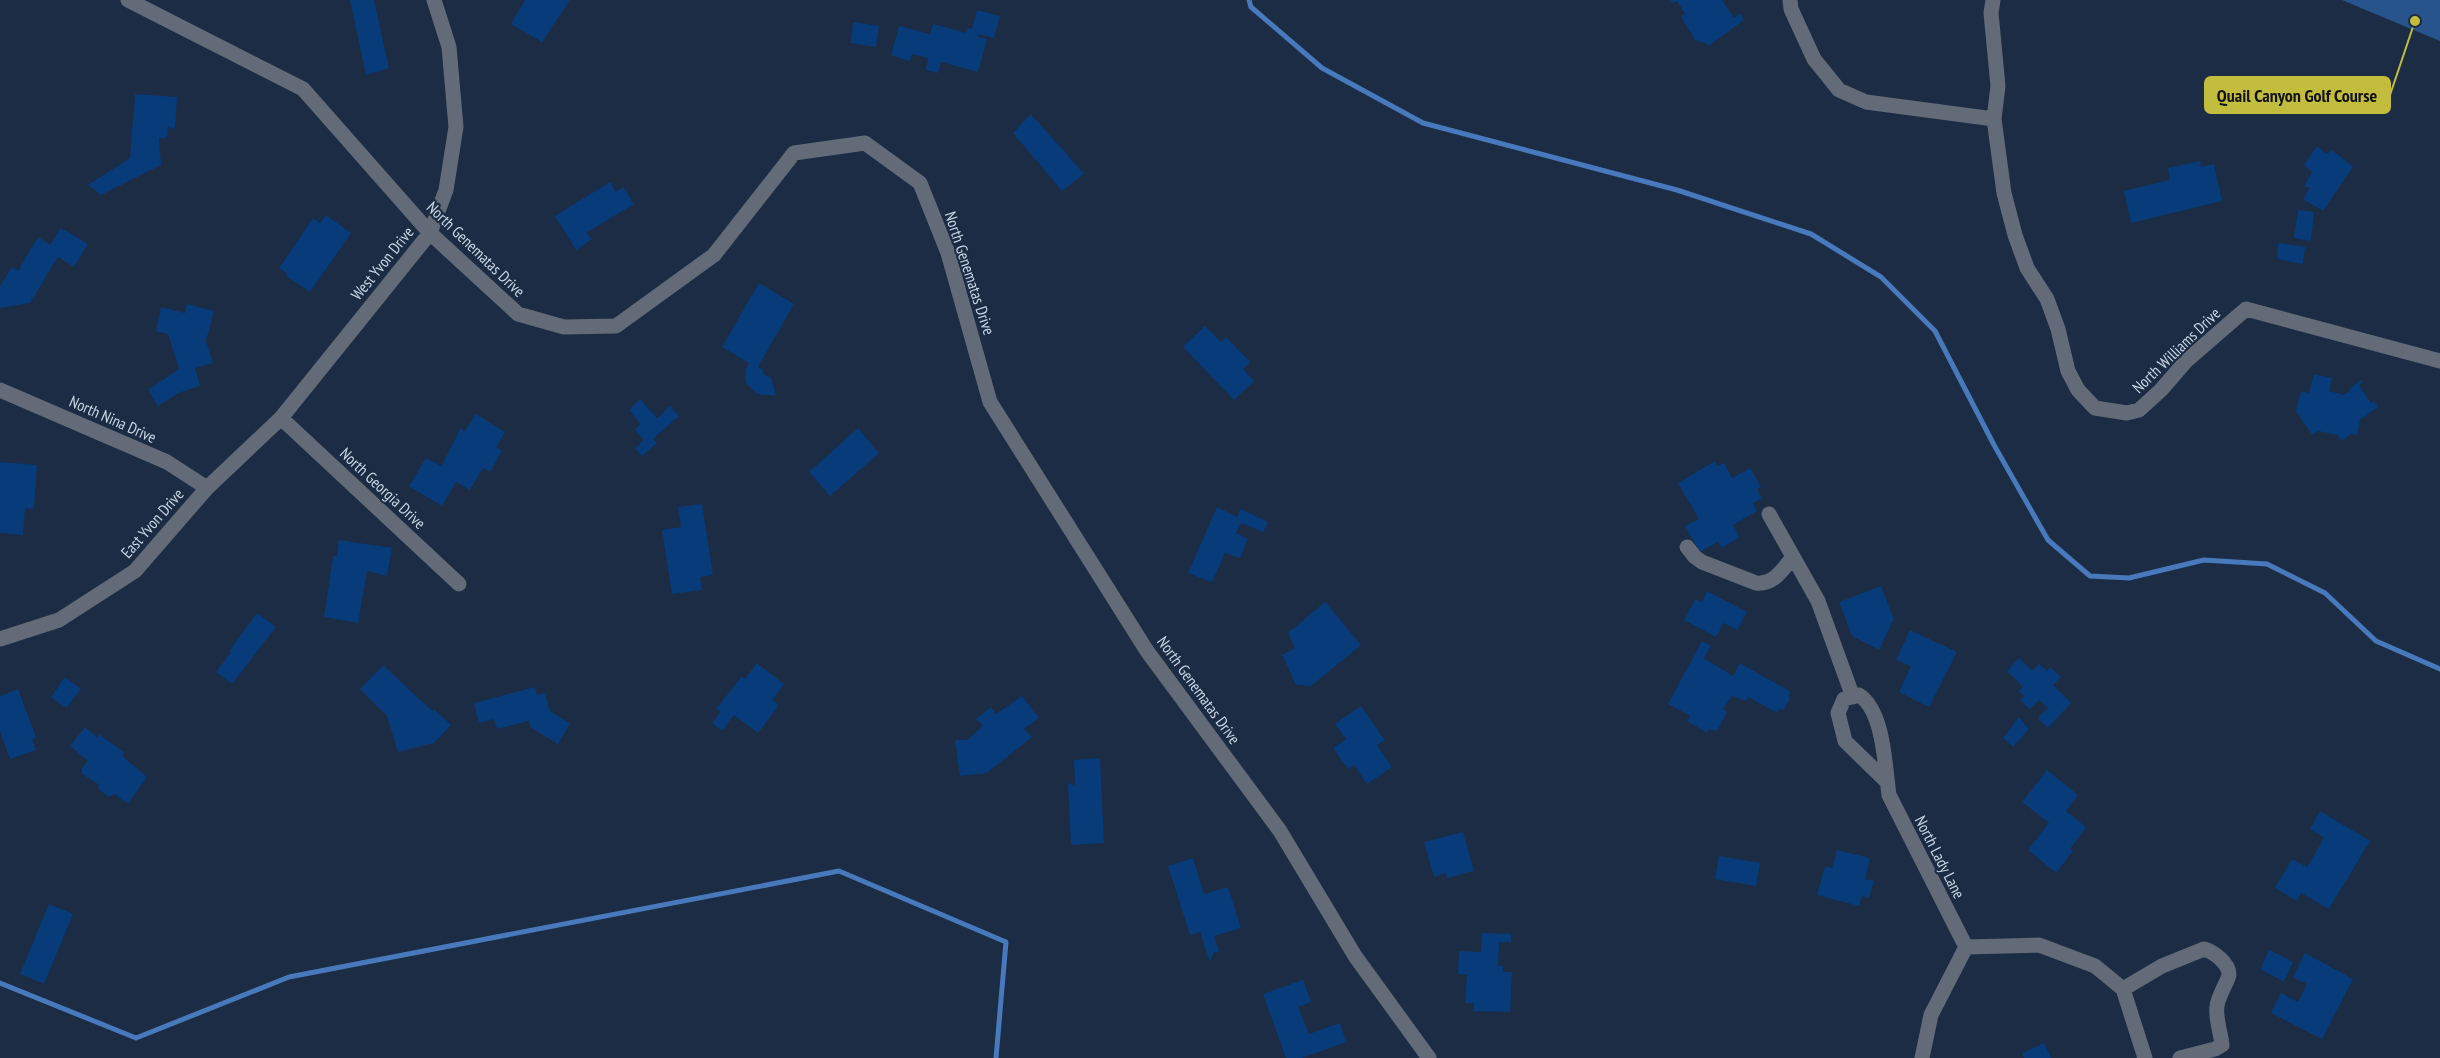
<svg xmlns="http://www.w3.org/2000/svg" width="2440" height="1058" viewBox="0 0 2440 1058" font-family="'PT Sans Narrow',sans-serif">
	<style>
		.green { fill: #28548e }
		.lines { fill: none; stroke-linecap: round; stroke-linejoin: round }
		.stream { stroke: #4879bc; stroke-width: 5 }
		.building { fill: #073b79 }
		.minor { stroke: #626b77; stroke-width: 15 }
		.labels { text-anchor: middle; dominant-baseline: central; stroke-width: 4.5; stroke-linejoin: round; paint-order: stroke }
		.street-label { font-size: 16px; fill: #cad6e5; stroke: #1b2c44 }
		.leader { fill: none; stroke: #c3bd3e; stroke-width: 2 }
		.callout-dot { fill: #c3bd3e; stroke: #1b2c44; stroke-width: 2 }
		.callout { fill: #c3bd3e; stroke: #c3bd3e; stroke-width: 2 }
		.callout-label { font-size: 18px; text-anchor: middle; font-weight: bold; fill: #111 }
	</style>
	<rect width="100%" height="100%" fill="#1b2c44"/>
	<path class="green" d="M2341,0h99v41l-98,-41z"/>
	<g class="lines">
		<path class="stream" d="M1249,0l2,7 71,61 101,55 254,67 134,44 70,43 54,54 59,114 54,95 42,36 39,2 75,-18 63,4 58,29 51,48 64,28
			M0,983l136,55 153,-61 550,-106 167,71 -10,116"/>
	</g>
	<path class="building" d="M350,0h24l15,68 -23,7z
		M525,0h45l-28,42 -31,-18z
		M1670,0h52l12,18 6,-5 4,7 -34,25 -15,-5 -14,-24 4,-2 -8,-13 -4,2z
		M977,10l23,6 -6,22 -15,-4 -1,3 9,2 -9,33 -37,-10 -3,11 -12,-3 2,-12 -16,-4 -2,7 -19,-6 8,-29 31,8 3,-10 33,9 2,-5 4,1z
		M853,22l26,4 -3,21 -25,-4z
		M135,94l42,3 -2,32 -7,-2 -1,11h-8l2,27 -60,30 -13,-10 42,-27z
		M1031,114l53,60 -22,17 -49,-58z
		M2317,146l9,8 6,-4 21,17 -30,44 -20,-12 7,-11 -6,-2 8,-14 -8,-7z
		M2200,161l1,6 13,-3 8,37 -91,22 -7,-32 46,-11 -2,-12z
		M610,182l6,10 7,-5 11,17 -48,29 6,6 -16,11 -21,-34z
		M2298,210l16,2 -3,29 -17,-3z
		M326,215l25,18 -41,59 -24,-16 2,-2 -9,-6 34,-50 7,5z
		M61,228l27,16 -14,23 -16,-10 -28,46 -30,5v-22l12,-19 6,4 20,-34 12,8z
		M2278,243l27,4 -2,17 -26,-5z
		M759,283l35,21 -36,63 5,3 1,5 7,2 5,19 -19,-2 -11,-11 -1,-12 4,-8 -27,-16z
		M187,304l27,7 -8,30 7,22 -18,5 5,18 -22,7 -20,13 -10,-16 31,-21 -11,-35 -12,-3 5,-24 24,6z
		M1205,326l16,16 5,-5 24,25 -7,7 11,12 -20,19 -51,-53z
		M2314,374l18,4 -3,13 15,4 6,-4 -1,-2 12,-9 2,2 -4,3 12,18 3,-2 4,6 -18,13 -3,15 -6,-1 -9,7 -5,-6 -19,-4 -6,4 -16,-24 5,-20 8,2z
		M640,399l17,19 13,-12 9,10 -26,23 4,4 -15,13 -7,-8 9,-8 -9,-10 6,-6 -12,-14z
		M476,414l29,18 -9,15 6,4 -12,21 -7,-4 -13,22 -14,-8 -14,24 -33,-20 17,-28 15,8 20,-38 4,3z
		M858,428l21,25 -49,43 -21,-24z
		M1715,461l3,5 6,-3 8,15 18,-10 11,19 -4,2 5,9 -9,5 4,8 -24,14 7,12 -18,11 -4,-6 -18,10 -15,-26 14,-7 -21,-36z
		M0,462l37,3 -3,44 -9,-1 -2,27 -23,-2z
		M702,504l11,71 -13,2 2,13 -30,4 -10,-64 19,-3 -3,-20z
		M1217,507l20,10 4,-8 27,13 -5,10 -22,-9 -5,10 12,6 -8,19 -15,-5 -13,29 -24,-9z
		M339,540l53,8 -5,28 -20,-5 -9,52 -34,-6 9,-61h4z
		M1881,586l13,33 -15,31 -27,-14 -13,-34z
		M1707,591l40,21 -10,18 -13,-7 -8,14 -32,-17 11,-21 7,3z
		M1325,602l36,43 -50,41 -15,-1 -14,-30 13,-7 -7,-15z
		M257,613l19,14 -44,57 -16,-12 15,-20 -2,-1z
		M1910,630l47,22 -28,55 -30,-15 12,-26 -15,-6z
		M1702,641l9,5 -7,12 29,18 7,-13 51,29 -3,3 2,3 -6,12 -4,-2 -3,5 -29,-16 -2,4 -14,-5 -9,13 4,3 -10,19 -8,-2 -2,4 -20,-12 3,-5 -22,-12z
		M2019,658l13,13 7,-7 8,7 3,-4 11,10 -8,8 18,18 -23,25 -10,-10 10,-10 -9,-8 -9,9 -10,-9 4,-4 -5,-5 4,-4 -16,-16z
		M757,663l27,21 -12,16 7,5 -21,28 -24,-18 -12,16 -10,-8 9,-11 -5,-3 26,-33 3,3z
		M383,665l49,46 2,-2 17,16 -17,18 -36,9 -11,-36 -27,-27z
		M65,677l16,12 -15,19 -15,-11z
		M535,687l2,8 8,-2 5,18 20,13 -12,20 -28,-17 -1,-6 -32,8 -3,-10 -15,4 -5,-20z
		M18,689l18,48 -4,2 4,11 -26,9 -10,-27v-36z
		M1022,696l17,22 -15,11 8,8 -45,36 -27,3 -5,-36h12l16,-14 -7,-7 15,-12 5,7z
		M1361,706l24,34 -8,5 15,22 -25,17 -13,-19 -6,4 -15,-21 13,-9 -11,-15z
		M2019,717l10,12 -16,18 -10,-9z
		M85,727l13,11 1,-4 26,19 -3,3 25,21 -19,27 -14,-10 -6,3 -9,-8 -1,-5 -16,-10v-6l6,-7 -18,-15z
		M1100,758l4,85 -33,2 -3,-62 7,2 -1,-25z
		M2047,770l31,25 -12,16 20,16 -16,22 3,2 -17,22 -28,-23 21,-27 -27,-21z
		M2320,811l50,30 -41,68 -28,-16 -4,8 -22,-13 17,-29 15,8 17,-29 -14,-9z
		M1463,832l11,39 -27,7 -1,-5 -12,4 -10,-35z
		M1837,850l33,8 -5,21 9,2 -5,17 -7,-2 -3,10 -42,-11 8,-29 7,2z
		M1719,856l41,7 -4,23 -41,-7z
		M1193,858l11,36 24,-7 13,41 -27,8 5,15 -6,2 -3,9 -10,-30 -10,3 -22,-69z
		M49,904l24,10 -29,70 -24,-10z
		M1482,933l29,1v8h-12l-1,24h5v6h9l-2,40 -36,-1v-8h-9l2,-28 -9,-1 1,-23 22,1z
		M2269,950l24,12 -9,20 -24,-13z
		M2305,953l48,26 -31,60 -51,-26 10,-20 17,9 9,-18 -14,-7z
		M1303,980l8,22 -13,5 11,27 31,-11 6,19 -44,16h-16l-23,-64z
		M2044,1043l7,15h-27l-2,-5z"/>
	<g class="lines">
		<path class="minor" d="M128,0l175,89 127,144 88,81 46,13 52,-1 98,-71 80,-102 71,-10 55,40 28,70 42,149 157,249 133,180 75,125 74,102
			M1790,0l1,9 23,50 25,31 27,12 128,17
			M1993,0l-2,13 7,73 -4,33 10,74 11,42 12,33 20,31 11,30 10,42 10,19 17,18 32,5 12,-3 22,-20 25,-29 60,-52 194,52
			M0,390l167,72 40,26
			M281,418l178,166
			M1769,514l49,87 35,96
			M1687,547l8,10 7,5 54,21c18,2 27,-14 37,-26
			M0,639l59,-19 76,-49 72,-83 74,-70 149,-185 16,-43 10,-63 -7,-80 -15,-47
			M1887,782l-42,-41 -7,-28 6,-14 15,-4c25,16 26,72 30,100l77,152
			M2123,989l39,-23 42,-17c10,3 25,14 25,26 0,4 -11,21 -12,31 -2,12 4,27 5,39l-7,4 -35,9
			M1922,1058l9,-43 35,-68 73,-2 56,21 28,23 22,69"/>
	</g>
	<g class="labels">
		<g class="street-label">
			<text transform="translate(476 249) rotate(44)">North Genematas Drive</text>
			<text transform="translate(382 263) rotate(-51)">West Yvon Drive</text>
			<text transform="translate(970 273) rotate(72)">North Genematas Drive</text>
			<text transform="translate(2176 350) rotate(-44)">North Williams Drive</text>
			<text transform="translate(113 419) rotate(24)">North Nina Drive</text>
			<text transform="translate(383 488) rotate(43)">North Georgia Drive</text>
			<text transform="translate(152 523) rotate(-49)">East Yvon Drive</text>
			<text transform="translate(1199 690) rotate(54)">North Genematas Drive</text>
			<text transform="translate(1940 857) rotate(63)">North Lady Lane</text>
		</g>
	</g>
	<path class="leader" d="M2415 21L2390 95"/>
	<circle class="callout-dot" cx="2415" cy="21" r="6"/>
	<rect class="callout" x="2205" y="77" width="185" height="36" rx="6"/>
	<g class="callout-label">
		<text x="2297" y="102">Quail Canyon Golf Course</text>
	</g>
</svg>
